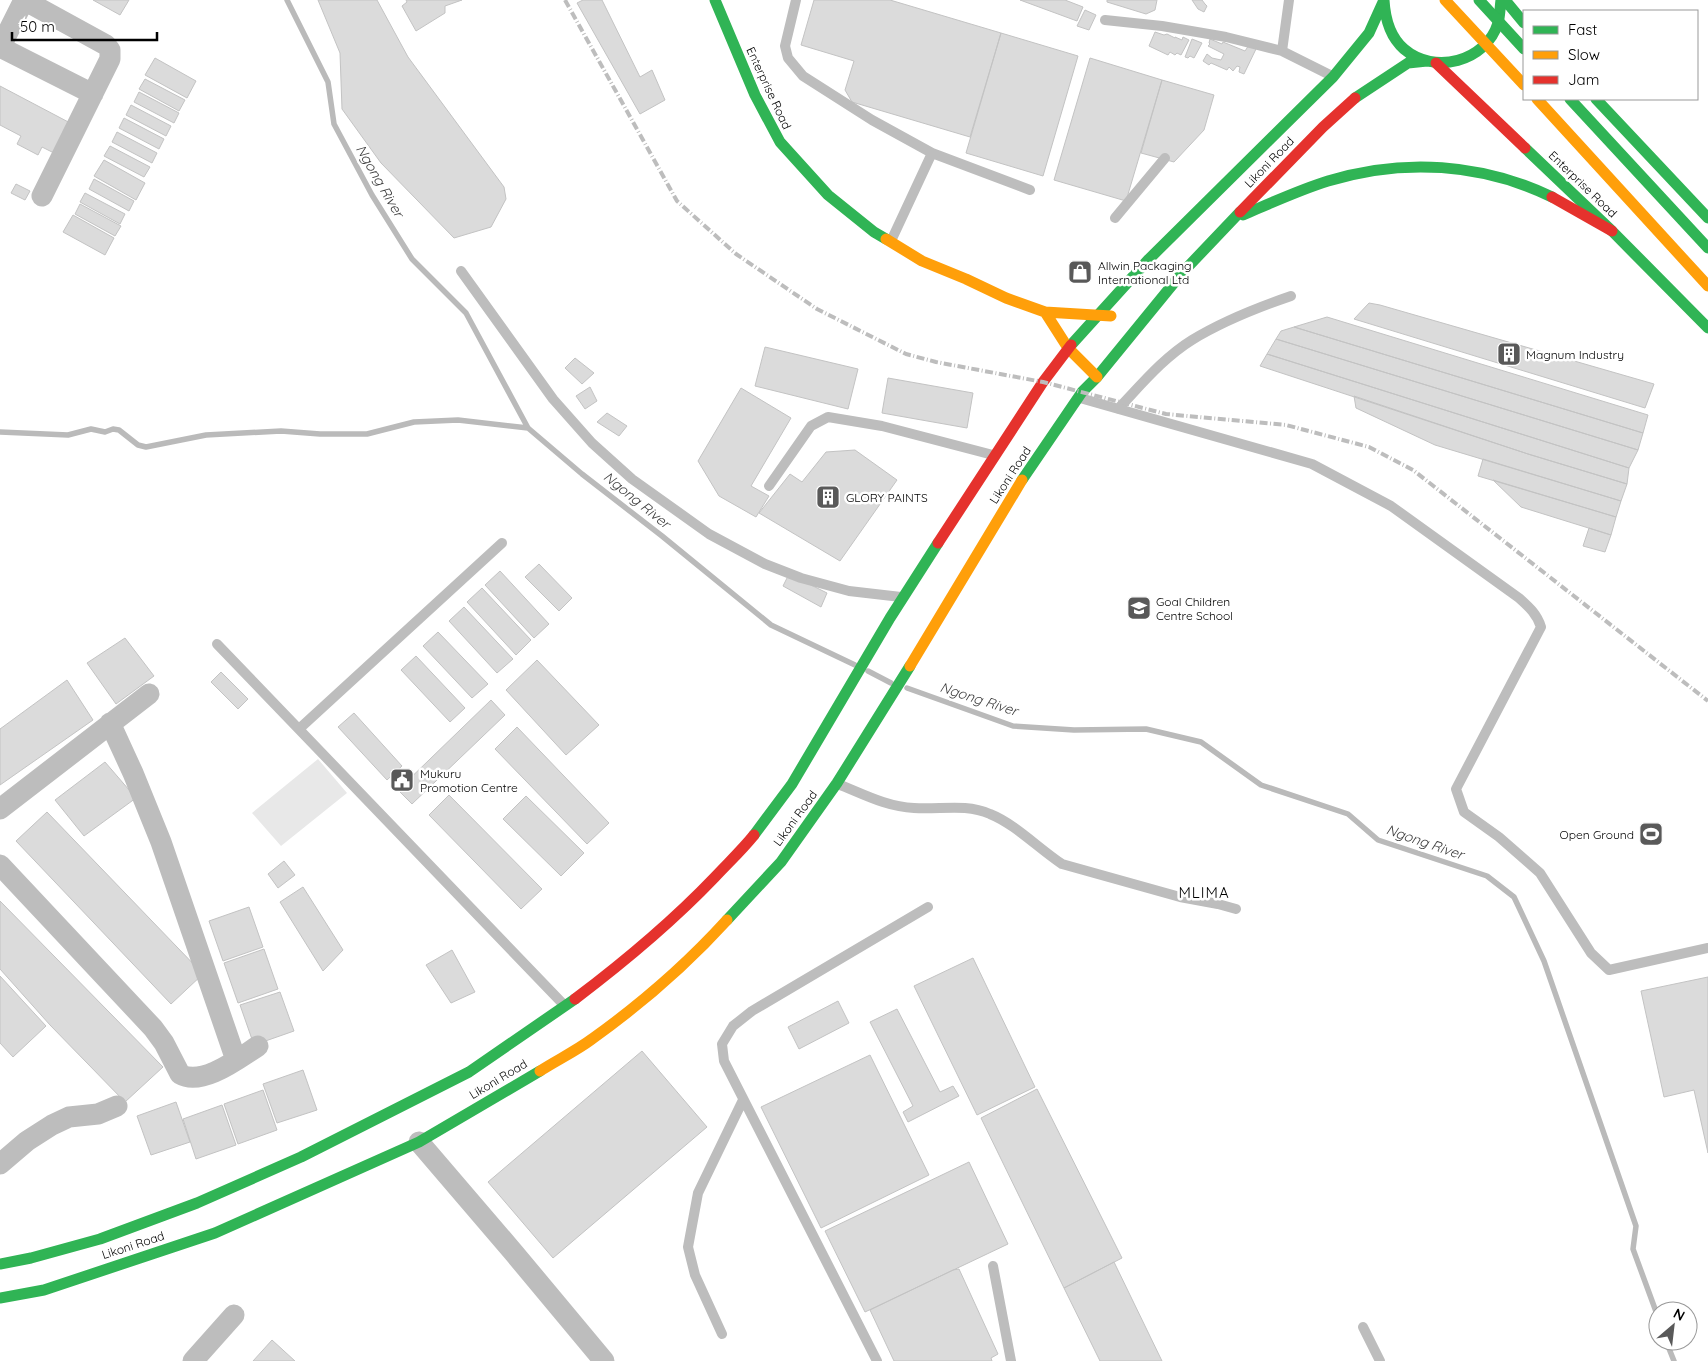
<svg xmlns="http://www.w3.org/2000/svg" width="1708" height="1361" viewBox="0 0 1708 1361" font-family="Quicksand,sans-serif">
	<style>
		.green { fill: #e8e8e8 }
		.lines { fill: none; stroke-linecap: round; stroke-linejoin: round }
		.stream { stroke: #bababa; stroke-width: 5.5 }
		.building { fill: #dbdbdb; stroke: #c3c3c3 }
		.lane { stroke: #bdbdbd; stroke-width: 10 }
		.street { stroke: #bdbdbd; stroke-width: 21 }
		.fast { stroke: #30b455; stroke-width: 11 }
		.slow { stroke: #ff9f0a; stroke-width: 11 }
		.jam { stroke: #e5322d; stroke-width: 11 }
		.rail { stroke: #bdbdbd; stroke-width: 4; stroke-dasharray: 8 2.5 1 2.5; stroke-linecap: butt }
		.fast-bridge { stroke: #30b455; stroke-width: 11 }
		.slow-bridge { stroke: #ff9f0a; stroke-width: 11 }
		.labels { text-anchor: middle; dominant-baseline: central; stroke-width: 5; stroke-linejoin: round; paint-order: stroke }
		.street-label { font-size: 12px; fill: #000; stroke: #fff }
		.poi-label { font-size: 12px; fill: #000; stroke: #fff; text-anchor: start }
		.water-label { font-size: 14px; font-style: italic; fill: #3d3d3d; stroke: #fff }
		.quarter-label { font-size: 15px; letter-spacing: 1px; fill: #000; stroke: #fff }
	</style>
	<rect width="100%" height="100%" fill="#fff"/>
	<path class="green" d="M318,759l29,34 -66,53 -29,-33z"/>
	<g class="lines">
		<path class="stream" d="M287,0l41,82 6,42 38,71 40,64 54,54 62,115 54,46 80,62 109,89 84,40
			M0,432l68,3 23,-6 14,3 8,-3 6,1 19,15 8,2 60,-12 75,-4 39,3h47l47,-12 44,-2 70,8
			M868,671l23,12
			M907,688l106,38 61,4 72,-1 55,13 60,43 87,29 30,26 109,36 27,21 30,64 92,265 -3,23 25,68
			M1666,1341l8,20"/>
	</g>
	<path class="building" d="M93,0h36l-9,15z
		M318,0h59l31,57 96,130 2,12 -15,28 -37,11 -73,-75 -39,-54 -2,-56z
		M406,0h56l-17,6v7l-29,18 -14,-25 5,-4z
		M583,0h19l38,77 12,-7 13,30 -25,14 -63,-111z
		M814,0h76l111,33 -31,104 -118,-35 -7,-12 9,-29 -53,-16z
		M1020,0h45l18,7 -6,14z
		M1107,0h50l-2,10 -9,4 -39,-12z
		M1192,0h10l3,4 2,2 -3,6 -6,-3z
		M1085,10l11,5 -7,15 -12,-4z
		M1155,32l9,3 3,-1 8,4v-1l7,3 1,-3 6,3 -8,15 -4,-2 -2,2 -5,-3 -2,3 -19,-9z
		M1001,33l77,23 -35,120 -77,-23z
		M1192,39l10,4 -8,15 -4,-2 -2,2 -3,-1z
		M1210,39l12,5 1,-2 22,9 4,-6 7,4 -12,25 -5,-2 1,-5 -3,-1 -4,5 -4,-4 -2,3 -16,-7 -2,2 -6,-4 4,-7 5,4 9,2 3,-6 -16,-8 2,-2 -1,-1z
		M155,58l41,23 -9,17 -42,-23z
		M1090,58l72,22 -36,121 -72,-21z
		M145,79l40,21 -6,11 -40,-22z
		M1162,80l52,15 -10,35 -30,32 -33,-9z
		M0,86l74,39 -16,30 -16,-8 -4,8 -21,-11 4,-8 -21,-11z
		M139,92l40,21 -5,10 -40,-21z
		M131,105l40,21 -5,10 -40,-21z
		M124,118l40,21 -5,10 -40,-21z
		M117,132l40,21 -5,10 -40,-21z
		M110,146l40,21 -6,10 -40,-21z
		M104,160l41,23 -9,17 -42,-24z
		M94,179l40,22 -5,10 -40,-22z
		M16,184l14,7 -5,9 -14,-7z
		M85,193l40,21 -5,10 -40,-22z
		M80,204l41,22 -6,10 -40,-22z
		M73,215l41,23 -9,17 -42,-23z
		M1369,303l11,2 274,79 -9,24 -291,-89z
		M1327,317l321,98 -5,18 -349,-106z
		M1294,327l349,106 -5,17 -362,-111 5,-8z
		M1276,339l362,111 -9,18 -362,-114z
		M765,347l93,22 -10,40 -93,-23z
		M1267,354l362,114 -2,16 -99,-30 -268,-88z
		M575,358l19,15 -12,11 -17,-16z
		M888,378l85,15 -6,35 -85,-15z
		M590,387l7,14 -12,8 -9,-13z
		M741,388l50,30 -40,68 18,10 -13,21 -37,-21 -21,-35z
		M1354,396l174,58 99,30 -6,17 -186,-56 -79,-37z
		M607,413l20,13 -8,10 -22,-14z
		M855,450l42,30 -57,81 -81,-48 31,-39 12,8 24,-30z
		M1483,459l138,42 -5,16 -138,-41z
		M1493,480l123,37 -5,18 -90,-28z
		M1589,528l22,7 -6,17 -22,-6z
		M539,564l33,34 -13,13 -34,-34z
		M500,571l49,53 -15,14 -49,-53z
		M789,574l38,19 -6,14 -38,-21z
		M482,588l49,52 -15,15 -49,-53z
		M464,607l49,52 -16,14 -48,-52z
		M438,632l50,52 -16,14 -49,-52z
		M125,638l29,38 -38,28 -29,-41z
		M416,656l49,52 -15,14 -49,-52z
		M537,660l62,65 -33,30 -60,-65z
		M221,672l27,27 -10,10 -27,-27z
		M67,680l26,40 -93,65v-56z
		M491,700l14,15 -93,89 -14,-14z
		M354,713l48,53 -15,14 -49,-53z
		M517,727l92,96 -22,21 -92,-95z
		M105,762l31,36 -52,38 -29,-36z
		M449,795l93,94 -21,20 -92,-94z
		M526,796l58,57 -23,23 -58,-57z
		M47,812l156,162 -32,30 -155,-163z
		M284,861l11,14 -17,13 -10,-14z
		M303,887l40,63 -20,21 -43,-69z
		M0,901l163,166 -38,35 -75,-77 -50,-56z
		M249,907l14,40 -40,14 -14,-40z
		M264,949l14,40 -40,14 -14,-40z
		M452,950l23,42 -24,11 -25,-38z
		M973,958l62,129 -58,28 -63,-129z
		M0,976l46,50 -33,31 -13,-14z
		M1708,977v176l-14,-63 -30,7 -23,-106z
		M280,992l14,39 -40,14 -14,-40z
		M838,1001l11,22 -50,26 -11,-22z
		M897,1009l43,83 13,-6 6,10 -51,26 -5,-10 10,-6 -43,-84z
		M642,1051l65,76 -154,131 -65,-76z
		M870,1055l59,120 -108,53 -60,-121z
		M303,1070l14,40 -40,13 -14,-39z
		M1037,1089l85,169 -58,30 -83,-170z
		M263,1090l14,40 -39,14 -14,-40z
		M176,1102l14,40 -39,13 -14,-39z
		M222,1105l14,40 -40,14 -13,-40z
		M969,1162l39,82 -143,68 -40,-81z
		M1114,1262l48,99h-62l-36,-73z
		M959,1269l39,85 -7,4 1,3h-98l-24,-51 83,-40z
		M272,1340l23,21h-42z"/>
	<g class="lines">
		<path class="lane" d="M796,0l-11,46 3,12 15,18 69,44 60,33 -41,88
			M1105,20l57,6 64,11 56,14 50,25
			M1282,51l7,-51
			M932,153l98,37
			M1115,218l50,-60
			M461,271l92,128 39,44 40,36 77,55 56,30 36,14 48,13 52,6
			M1080,398l232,66 79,42 128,92c10,9 18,16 22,29l-85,162 8,23 35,25 41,36 51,80 18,17 99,-22
			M1118,409c23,-24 45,-51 74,-69 31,-19 64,-32 99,-44
			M769,486l42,-60 17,-9 54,9 111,29
			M217,644l348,362
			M299,729l203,-186
			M838,784c25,10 49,23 76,24 26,2 51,-5 76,6 25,10 48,34 72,50l118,33 38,7 18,5
			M993,1266l18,95
			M1363,1327l17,34
			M722,1334l-27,-59 -7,-28 10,-54 45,-93
			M877,1361l-153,-300 -2,-17 11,-18 19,-15 176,-104"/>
		<path class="street" d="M0,47l93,47
			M0,48l24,-48 82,45 4,5v9l-68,137
			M110,723l23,50 28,69 75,218
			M0,809l149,-115
			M0,865l153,163 11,15 16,31c22,13 59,-16 78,-28
			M419,1142l95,111 90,108
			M0,1164l27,-23 25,-16 17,-8 29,-3 19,-8
			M193,1361l41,-46"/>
		<path class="fast" d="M715,0l40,95 25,47 48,53 46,37 12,7
			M1384,0c1,18 5,36 20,49 30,26 82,13 94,-26 2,-7 2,-16 3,-23
			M1505,0l19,23
			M1355,98l53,-35 19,-2
			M1570,99l138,149
			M1596,99l112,119
			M1525,148l87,83 96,97
			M1243,215c28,-12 56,-25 85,-34 75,-23 154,-18 224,16
			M1071,345l77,-85 185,-183 36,-44 15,-33
			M1022,480l60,-88 15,-15 85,-104 58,-61
			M754,835l38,-51 98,-166 48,-75
			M727,920l54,-58 56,-79 73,-117
			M0,1264l31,-6 69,-19 97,-36 104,-46 168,-85 106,-73
			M0,1298l44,-8 171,-57 204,-91 121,-71"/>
		<path class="slow" d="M1537,99l171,187
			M886,239l36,22 44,18 40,19 39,14
			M1097,377l-29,-29 -23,-36 66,4
			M910,666l112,-186
			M540,1071c17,-11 36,-20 52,-32 49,-35 95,-75 135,-119"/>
		<path class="jam" d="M1436,63l89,85
			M1552,197l60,34
			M1240,212l83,-85 32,-29
			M938,543l105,-161 28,-37
			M575,999c49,-37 97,-77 140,-122 13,-14 27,-27 39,-42"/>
		<path class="rail" d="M565,0l112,201 59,53 81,55 89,45 30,8 107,20 123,32 120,11 83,22 44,23 295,231"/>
		<path class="fast-bridge" d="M1479,0l45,49"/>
		<path class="slow-bridge" d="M1445,0l79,85"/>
	</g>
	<defs>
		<g id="shop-square" transform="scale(1.25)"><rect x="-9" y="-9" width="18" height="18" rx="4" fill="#595959" stroke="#fff"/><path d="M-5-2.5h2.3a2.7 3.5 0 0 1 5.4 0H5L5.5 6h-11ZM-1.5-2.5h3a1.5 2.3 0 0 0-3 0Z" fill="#fff"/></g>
		<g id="building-square" transform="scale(1.25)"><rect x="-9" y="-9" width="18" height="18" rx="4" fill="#595959" stroke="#fff"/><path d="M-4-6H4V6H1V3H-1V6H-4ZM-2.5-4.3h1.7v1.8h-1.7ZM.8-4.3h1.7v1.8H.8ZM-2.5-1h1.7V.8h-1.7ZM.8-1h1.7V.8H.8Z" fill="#fff"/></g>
		<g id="school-square" transform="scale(1.25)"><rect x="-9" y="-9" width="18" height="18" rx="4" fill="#595959" stroke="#fff"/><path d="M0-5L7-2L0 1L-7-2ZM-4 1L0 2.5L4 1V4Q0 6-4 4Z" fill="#fff"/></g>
		<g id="civic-square" transform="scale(1.25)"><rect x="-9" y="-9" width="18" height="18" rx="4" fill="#595959" stroke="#fff"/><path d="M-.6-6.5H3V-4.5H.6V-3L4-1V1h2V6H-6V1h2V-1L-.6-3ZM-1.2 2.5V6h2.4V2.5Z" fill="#fff"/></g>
		<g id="stadium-square" transform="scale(1.25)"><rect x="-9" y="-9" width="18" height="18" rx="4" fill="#595959" stroke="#fff"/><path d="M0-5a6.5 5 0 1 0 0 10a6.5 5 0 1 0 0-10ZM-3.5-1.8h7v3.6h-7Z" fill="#fff"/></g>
	</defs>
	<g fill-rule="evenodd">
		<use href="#shop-square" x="1080" y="272"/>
		<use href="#building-square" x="1509" y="354"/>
		<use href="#building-square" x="828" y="497"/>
		<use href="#school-square" x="1139" y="608"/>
		<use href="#civic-square" x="402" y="780"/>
		<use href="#stadium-square" x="1651" y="834"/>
	</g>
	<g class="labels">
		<g class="street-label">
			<text transform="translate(769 88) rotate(65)">Enterprise Road</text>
			<text transform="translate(1269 162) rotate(-46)">Likoni Road</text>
			<text transform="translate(1583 184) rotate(44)">Enterprise Road</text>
			<text transform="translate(1010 475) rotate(-57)">Likoni Road</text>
			<text transform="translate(795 818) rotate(-54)">Likoni Road</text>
			<text transform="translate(498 1079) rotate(-31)">Likoni Road</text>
			<text transform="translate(133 1245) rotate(-18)">Likoni Road</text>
		</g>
		<g class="poi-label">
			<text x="1098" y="265">Allwin Packaging<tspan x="1098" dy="14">International Ltd</tspan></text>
			<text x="1526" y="354">Magnum Industry</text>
			<text x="846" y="497">GLORY PAINTS</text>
			<text x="1156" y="601">Goal Children<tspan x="1156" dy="14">Centre School</tspan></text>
			<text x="420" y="773">Mukuru<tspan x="420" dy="14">Promotion Centre</tspan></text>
			<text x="1634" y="834" text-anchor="end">Open Ground</text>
		</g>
		<g class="water-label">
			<text transform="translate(380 181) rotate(60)">Ngong River</text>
			<text transform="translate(637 500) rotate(39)">Ngong River</text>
			<text transform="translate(979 699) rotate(18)">Ngong River</text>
			<text transform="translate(1425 842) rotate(19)">Ngong River</text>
		</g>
		<g class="quarter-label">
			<text x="1204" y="892">MLIMA</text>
		</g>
	</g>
	<rect x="1523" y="10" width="175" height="90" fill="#ffffff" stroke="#999999"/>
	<rect x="1533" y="26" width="25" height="8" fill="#30b455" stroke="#999999"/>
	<text x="1568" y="35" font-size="15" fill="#000000">Fast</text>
	<rect x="1533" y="51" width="25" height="8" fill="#ff9f0a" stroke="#999999"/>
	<text x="1568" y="60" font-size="15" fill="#000000">Slow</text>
	<rect x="1533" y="76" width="25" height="8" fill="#e5322d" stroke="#999999"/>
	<text x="1568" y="85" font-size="15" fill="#000000">Jam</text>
	<g transform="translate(1673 1326) rotate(28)"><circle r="24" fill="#ffffff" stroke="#999999"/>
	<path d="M0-4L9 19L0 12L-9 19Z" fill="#595959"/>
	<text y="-8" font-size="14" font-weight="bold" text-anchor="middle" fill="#000000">N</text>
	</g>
	<path d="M12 32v8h145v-8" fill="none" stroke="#000000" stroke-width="2.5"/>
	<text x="20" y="32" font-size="15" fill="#000000" stroke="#ffffff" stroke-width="4" paint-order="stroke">50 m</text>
</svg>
